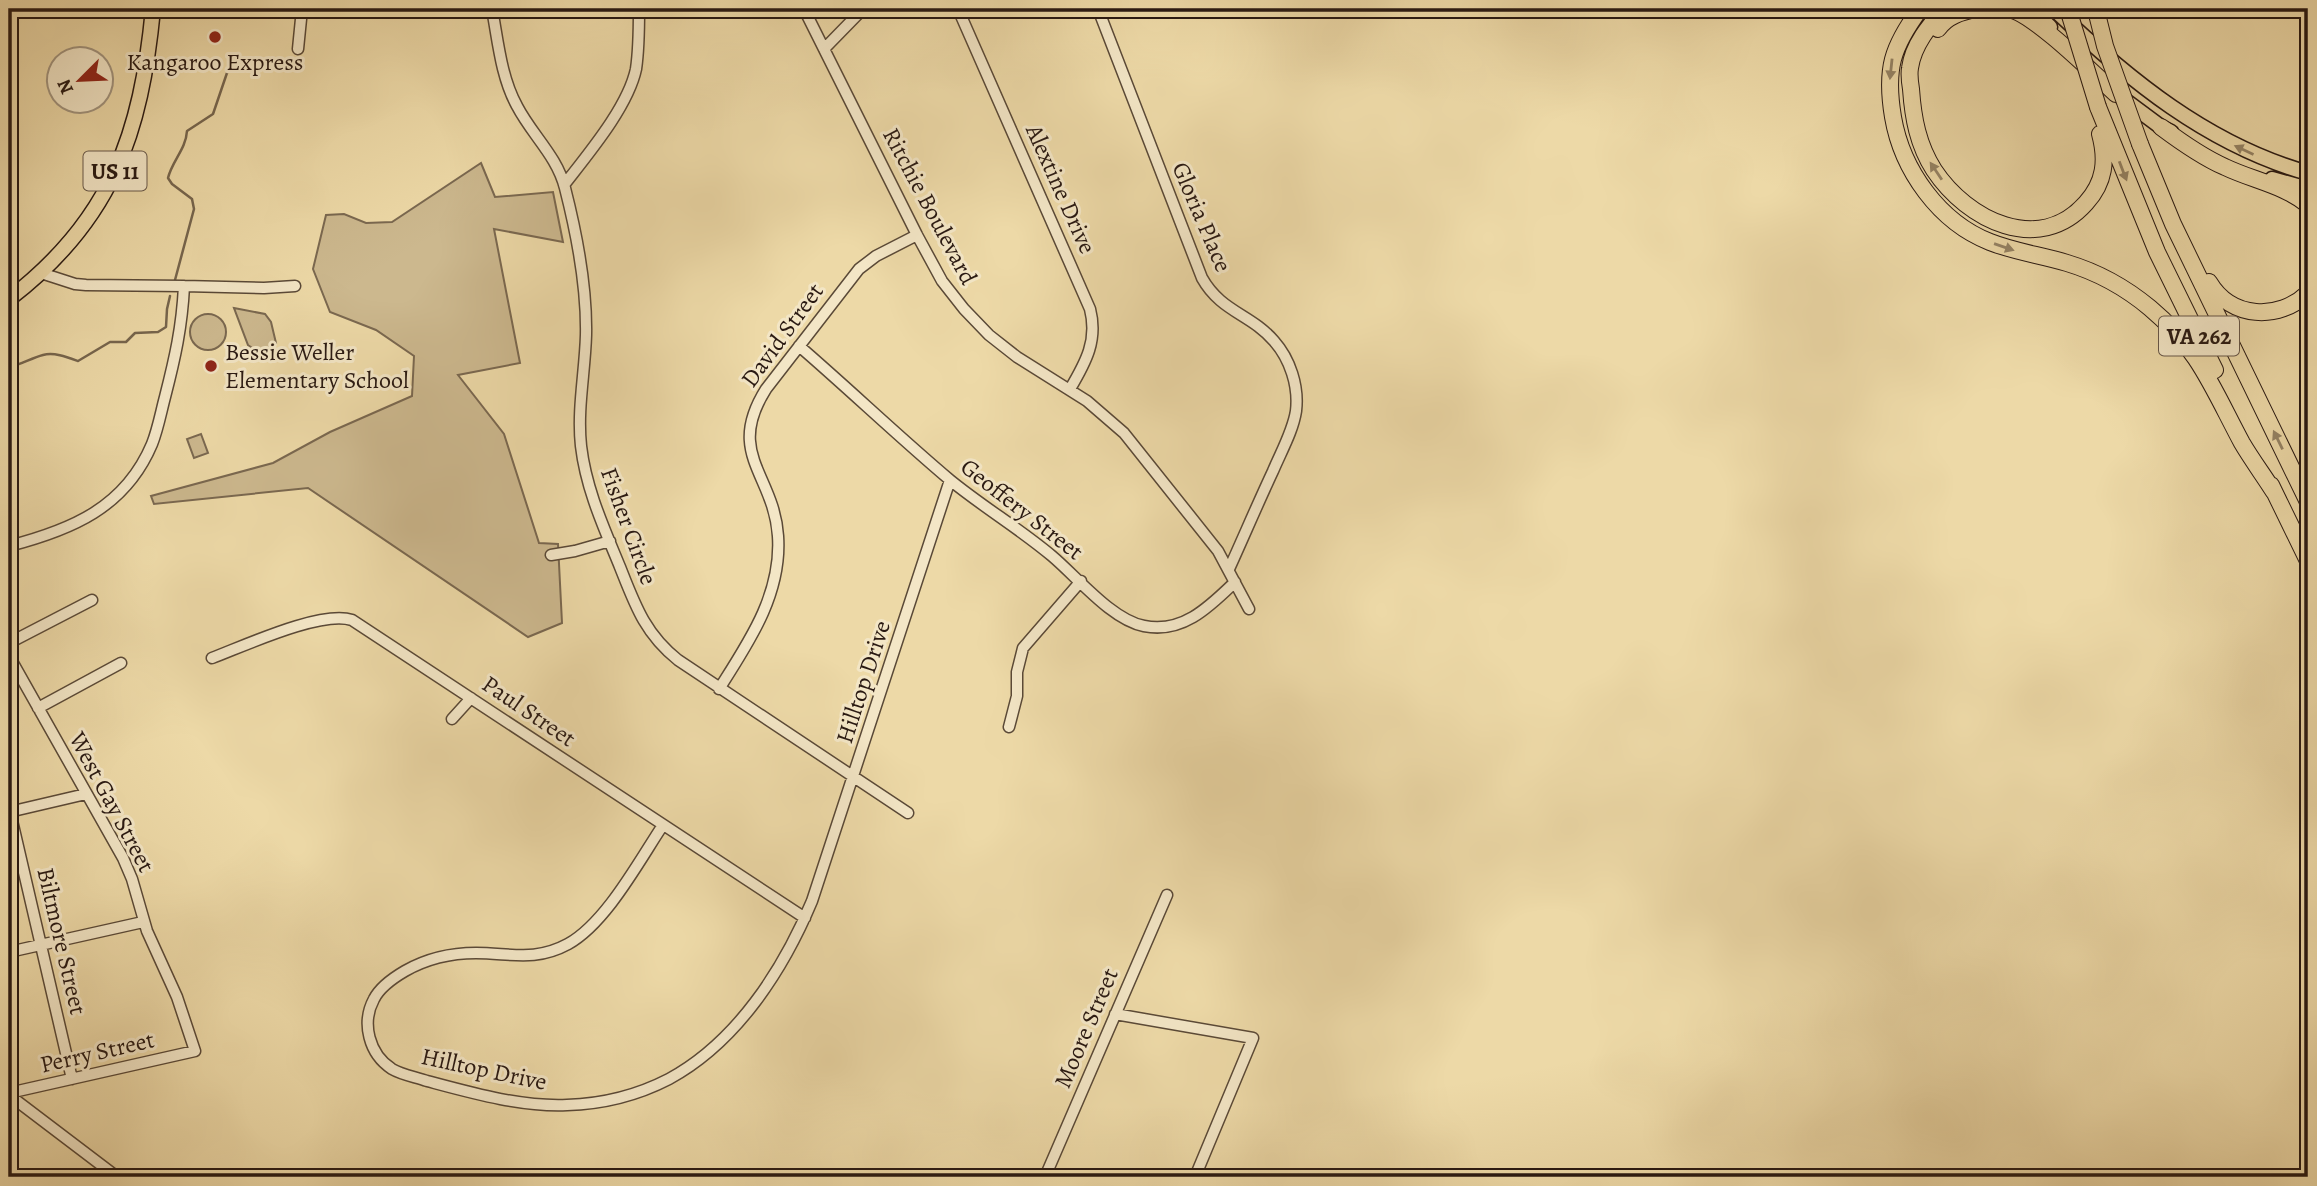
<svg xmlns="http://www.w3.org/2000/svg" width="2317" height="1186" viewBox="0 0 2317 1186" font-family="Alegreya,serif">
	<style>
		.green { fill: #ccb88e; stroke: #7a6850; stroke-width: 2 }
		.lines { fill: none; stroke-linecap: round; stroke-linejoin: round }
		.stream { stroke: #76654d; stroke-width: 2.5 }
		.minor-casing { stroke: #5a4937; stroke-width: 13 }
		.major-casing { stroke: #291912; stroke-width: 17 }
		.highway-casing { stroke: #291912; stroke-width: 18 }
		.minor { stroke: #f3e6c6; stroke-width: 10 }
		.major { stroke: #edd9a7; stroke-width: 14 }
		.highway { stroke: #edd9a7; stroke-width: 16 }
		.highway-bridge-casing { stroke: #291912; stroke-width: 18; stroke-linecap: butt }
		.highway-bridge { stroke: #edd9a7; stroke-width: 16 }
		.oneway { fill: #958364 }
		.poi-dot { fill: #8f2418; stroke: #f3e6c6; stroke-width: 2.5 }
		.labels { text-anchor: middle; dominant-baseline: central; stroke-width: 6; stroke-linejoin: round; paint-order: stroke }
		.shield { fill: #f3e6c6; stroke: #665648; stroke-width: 2 }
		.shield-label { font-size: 23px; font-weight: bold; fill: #291912 }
		.poi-label { font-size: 24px; fill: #291912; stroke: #f3e6c6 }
		.street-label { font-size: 24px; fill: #291912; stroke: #f3e6c6 }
	</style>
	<rect width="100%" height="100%" fill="#edd9a7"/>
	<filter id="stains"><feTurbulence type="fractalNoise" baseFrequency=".00286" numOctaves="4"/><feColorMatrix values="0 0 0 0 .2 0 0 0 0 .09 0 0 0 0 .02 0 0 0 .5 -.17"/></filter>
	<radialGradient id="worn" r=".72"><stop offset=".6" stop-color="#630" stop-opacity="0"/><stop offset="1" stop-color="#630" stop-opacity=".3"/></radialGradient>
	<path class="green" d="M481,163l14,34 58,-5 10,50 -69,-13 26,134 -62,12 46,59 35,109 19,1 4,79 -34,14 -220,-149 -154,16 -3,-8 122,-33 57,-31 82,-36 2,-40 -38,-26 -46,-18 -17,-43 13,-54 18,-1 22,9 26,-1z
		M234,308l31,6 6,8 5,21 -8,5 -13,2 -7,-5z
		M190 332a18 18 0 1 1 36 0a18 18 0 1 1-36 0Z
		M201,434l7,19 -14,5 -7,-19z"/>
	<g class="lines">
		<path class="stream" d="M175,280l19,-71 -2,-10 -20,-15 -4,-6c4,-17 18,-29 19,-47l26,-17 15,-44
			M9,367c12,-2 22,-9 34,-12 11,-3 24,2 35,6l32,-19h16l9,-9 23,-1 8,-5 1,-18 3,-13"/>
		<g class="minor-casing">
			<path id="minor" d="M492,9c6,32 9,68 25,97 15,29 40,50 48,82 12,47 22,98 21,147 -1,37 -9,74 -5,111 5,43 23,82 39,121 15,38 25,67 58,93l230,153
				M804,9l113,226 25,46 22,28 25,26 28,22 70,44 37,32 94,118 31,58
				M958,9l132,300c8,31 -4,53 -20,80
				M1098,9l104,269c19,34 49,36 72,63 16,18 25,45 22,70 -3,20 -15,41 -23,60 -15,32 -29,65 -44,98
				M298,49l4,-40
				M824,49l39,-40
				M564,185c24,-31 64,-78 72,-116 3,-20 3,-40 3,-60
				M184,286l80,2 31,-2
				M799,346c51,44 100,91 151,134 33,27 70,49 102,76 26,22 60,64 92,70 39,8 66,-20 91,-44
				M9,546c62,-16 116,-38 143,-102 6,-15 9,-32 13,-47 10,-39 17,-70 19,-111l-98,-1 -11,-1 -34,-11
				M551,555l24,-4 35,-10
				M9,643l83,-43
				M9,656l114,202 9,21 15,52 30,66 18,54 -186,42
				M212,658c32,-12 109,-48 140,-38l453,298
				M719,689c30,-47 63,-95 59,-153 -4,-62 -53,-82 -12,-147l93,-120 17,-13 41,-21
				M38,708l83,-45
				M452,719l19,-21
				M1009,727l8,-31v-24l6,-24 58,-67
				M9,812l77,-18
				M10,812l62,267
				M663,825c-24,36 -57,98 -95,119 -33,18 -58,9 -92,9 -25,0 -50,6 -71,18 -12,7 -25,16 -31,28 -13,24 -5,55 18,70 10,6 24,8 35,12 45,12 94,26 140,24 35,-1 71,-10 102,-26 68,-37 114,-109 143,-178l138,-421
				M9,952l134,-30
				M1115,1014l138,24 -58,139
				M9,1095l108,82
				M1045,1177l122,-282"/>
		</g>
		<g class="major-casing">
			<path id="major" d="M2031,9l19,18
				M2054,9c74,70 154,136 254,164
				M2122,98l39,29 10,5
				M2272,179l36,10
				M9,299c103,-79 132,-165 144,-290"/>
		</g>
		<g class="highway-casing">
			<path id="highway" d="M1920,9c-28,38 -35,60 -27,108 9,53 46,105 97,125 25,10 51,13 77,21 30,9 59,25 83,45 49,41 63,81 92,135 10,17 22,33 32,49
				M1944,9c-14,16 -31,36 -34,59 -1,6 0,15 1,21 2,29 7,56 23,81 33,50 105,86 152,33 19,-21 21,-43 14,-69
				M2009,9c24,4 86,66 107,85
				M1938,29c9,-13 23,-17 38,-20
				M2098,107l59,145 58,118
				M2161,127c20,15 41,30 64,40 27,13 61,19 83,38
				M2140,144l33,80 135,278
				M2209,282c22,37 70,39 99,11
				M2271,485l37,76"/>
		</g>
		<use href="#minor" class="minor"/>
		<use href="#major" class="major"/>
		<use href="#highway" class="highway"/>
		<g class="highway-bridge-casing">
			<path id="highway-bridge" d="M2068,9l30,98
				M2096,10l9,36 35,98"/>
		</g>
		<use href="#highway-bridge" class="highway-bridge"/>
	</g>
	<defs><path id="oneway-solid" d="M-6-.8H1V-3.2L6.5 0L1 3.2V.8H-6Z" transform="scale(1.75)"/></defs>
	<g class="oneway">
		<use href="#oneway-solid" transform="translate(1891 69) rotate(96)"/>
		<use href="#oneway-solid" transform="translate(2244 150) rotate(-155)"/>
		<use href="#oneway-solid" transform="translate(1936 171) rotate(-124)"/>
		<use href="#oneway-solid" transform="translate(2123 171) rotate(69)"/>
		<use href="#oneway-solid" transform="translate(2004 247) rotate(19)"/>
		<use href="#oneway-solid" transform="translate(2278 440) rotate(-116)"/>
	</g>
	<g class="poi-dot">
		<circle cx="215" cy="37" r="7"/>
		<circle cx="211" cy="366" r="7"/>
	</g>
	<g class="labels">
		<g class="shield">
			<rect x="83.5" y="151.5" width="63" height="39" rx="5"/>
			<rect x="2159" y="316.5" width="80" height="39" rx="5"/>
		</g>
		<g class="shield-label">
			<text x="115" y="171">US 11</text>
			<text x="2199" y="336">VA 262</text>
		</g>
		<g class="poi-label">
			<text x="215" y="62">Kangaroo Express</text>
			<text x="225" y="352" text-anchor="start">Bessie Weller<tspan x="225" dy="28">Elementary School</tspan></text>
		</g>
		<g class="street-label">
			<text transform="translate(1061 189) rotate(66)">Alextine Drive</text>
			<text transform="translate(930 206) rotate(62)">Ritchie Boulevard</text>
			<text transform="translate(1202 217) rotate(67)">Gloria Place</text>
			<text transform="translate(782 335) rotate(-54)">David Street</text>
			<text transform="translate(1022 509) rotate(38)">Geoffery Street</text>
			<text transform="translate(629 526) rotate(70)">Fisher Circle</text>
			<text transform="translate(863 682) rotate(-72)">Hilltop Drive</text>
			<text transform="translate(529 711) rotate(34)">Paul Street</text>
			<text transform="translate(112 802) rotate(62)">West Gay Street</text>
			<text transform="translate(62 941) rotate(77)">Biltmore Street</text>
			<text transform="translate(1086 1028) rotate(-67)">Moore Street</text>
			<text transform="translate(97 1052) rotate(-13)">Perry Street</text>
			<text transform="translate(484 1069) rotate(12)">Hilltop Drive</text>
		</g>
	</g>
	<rect width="2317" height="1186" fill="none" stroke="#edd9a7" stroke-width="35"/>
	<rect x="10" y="10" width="2296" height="1165" fill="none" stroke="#291912" stroke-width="3.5"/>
	<rect x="18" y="18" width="2282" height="1151" fill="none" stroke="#291912" stroke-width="2"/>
	<g transform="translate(80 80) rotate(246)"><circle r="33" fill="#f3e6c6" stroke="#a2947e" stroke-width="2"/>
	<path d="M0-5L12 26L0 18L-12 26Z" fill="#8f2418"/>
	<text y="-10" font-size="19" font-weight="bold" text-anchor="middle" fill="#291912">N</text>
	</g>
	<rect width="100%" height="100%" filter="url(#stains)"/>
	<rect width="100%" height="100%" fill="url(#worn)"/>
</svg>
